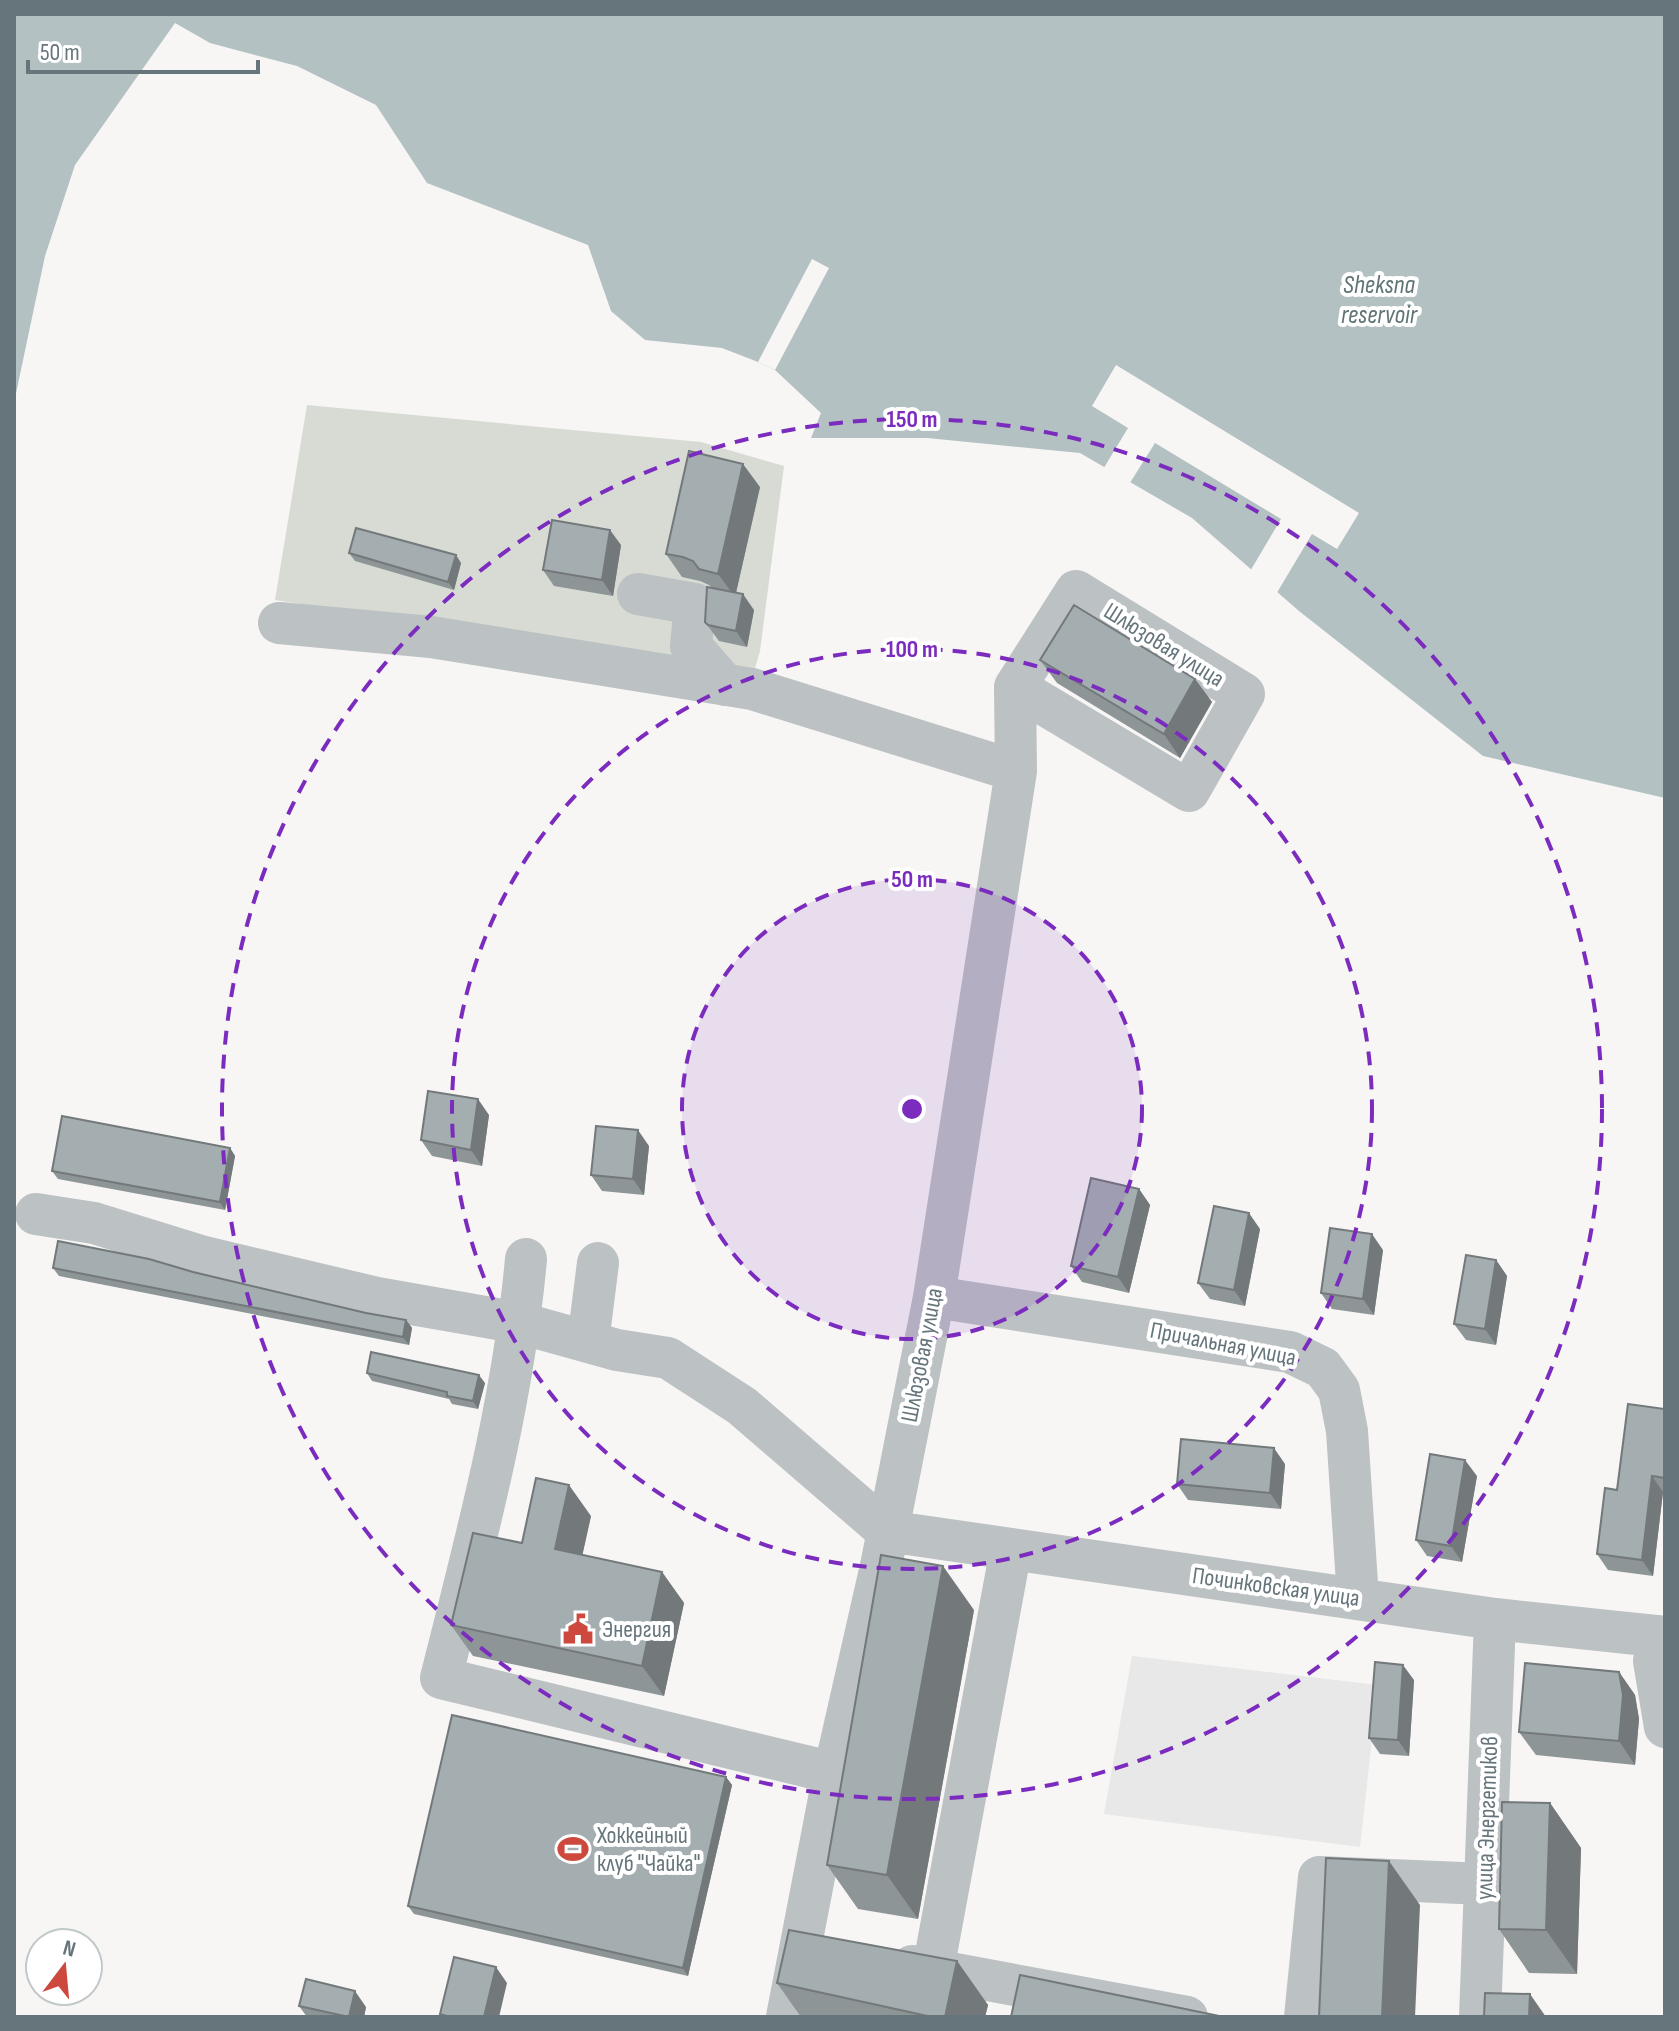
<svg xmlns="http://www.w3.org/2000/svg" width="1679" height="2031" viewBox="0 0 1679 2031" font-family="'Sofia Sans Condensed',sans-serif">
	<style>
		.built { fill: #e7e8e7 }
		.green { fill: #d7dbd4 }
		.water { fill: #b4c1c3 }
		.pier { fill: #f7f6f4 }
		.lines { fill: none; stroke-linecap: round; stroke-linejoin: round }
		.minor { stroke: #bcc1c3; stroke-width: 42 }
		.wall { fill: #8d9597 }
		.shaded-wall { fill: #73797b }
		.building { fill: #a4adb0; stroke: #73797b; stroke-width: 2 }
		.ring { fill: none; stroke: #7b2cbf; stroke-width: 4; stroke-dasharray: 14 10 }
		.labels { text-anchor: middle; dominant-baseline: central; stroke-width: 8; stroke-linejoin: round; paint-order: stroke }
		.street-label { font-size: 24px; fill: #65757b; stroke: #fff }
		.poi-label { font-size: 24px; fill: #65757b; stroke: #fff; text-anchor: start }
		.water-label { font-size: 26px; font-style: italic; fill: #607476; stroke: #fff }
		.centre { fill: #7b2cbf; stroke: #fff; stroke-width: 4 }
		.ring-label { font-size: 24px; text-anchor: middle; font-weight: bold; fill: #7b2cbf; stroke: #fff; stroke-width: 8; stroke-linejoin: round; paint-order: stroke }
	</style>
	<rect width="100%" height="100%" fill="#f7f6f4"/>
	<path class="built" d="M1132,1656l246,29 -18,162 -256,-33z"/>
	<path class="green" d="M307,405l394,37 83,24 -24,185 -7,24 -478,-75z"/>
	<path class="water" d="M14,14h1651v784l-182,-42 -184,-145 -107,-93 -112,-65 -153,-15h-116l10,-25 -46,-43 -17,-8 -36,-14 -77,-8 -34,-29 -23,-66 -161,-62 -51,-78 -79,-39 -87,-23 -35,-20 -100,142 -30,91 -31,147z"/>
	<path class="pier" d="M812,259l17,9 -54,102 -17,-8z
		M1116,365l243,148 -22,36 -25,-15 -37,62 -26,-23 32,-54 -126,-76 -27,43 -26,-15 26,-43 -36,-22z"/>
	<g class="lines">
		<path class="minor" d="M638,594l57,10 -4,42 34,39
			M279,623l152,14 321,52 264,82
			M36,1214l58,9 110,34 173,41 143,25 97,27 51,8 74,48 145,125 608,88 170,18
			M526,1259c-13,144 -50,280 -85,419l393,95
			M934,1297l356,55 33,16 16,22 8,41 11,168
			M588,1342l10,-79
			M1658,1636l-4,25 11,66
			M912,1966l275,51
			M933,1970l78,-421
			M787,2017l47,-244 47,-207 53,-269 82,-526 -1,-84 61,-96 168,103 -55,97 -174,-104
			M1305,2017l14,-140 166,7
			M1480,2017l15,-398"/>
	</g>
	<path class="wall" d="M760,487l-24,106 18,17 -7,37 -28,-6 -14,-19 7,-34 -3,-3 -9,-4 -18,-4 -16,-23z
		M621,545l-8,51 -59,-10 -11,-16z
		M349,553l112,10 -7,27 -99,-29z
		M1040,660l155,19 17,23 -32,56 -123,-75z
		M489,1115l-7,51 -50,-10 -11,-16z
		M649,1146l-5,49 -42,-4 -11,-16z
		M230,1148l5,8 -10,54 -167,-31 -6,-8z
		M1139,1189l11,16 -21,88 -47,-11 -11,-16z
		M1260,1229l-15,77 -35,-7 -12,-16z
		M1383,1250l-9,65 -42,-6 -11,-16z
		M1496,1260l11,16 -11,69 -30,-5 -12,-16z
		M53,1268l140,4 173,41 40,7 6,8 -3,17 -350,-69z
		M367,1373l118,10 -7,26 -26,-5 -3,-5 -77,-18z
		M1665,1409v83h-2l-10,84 -45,-6 -11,-16 20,-64z
		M1285,1464l-4,45 -93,-9 -11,-16z
		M1477,1476l-15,86 -35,-6 -11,-16z
		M591,1516l-9,39 80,17 22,31 -20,93 -191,-40 -22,-31 71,-82z
		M974,1610l-56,309 -60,-10 -31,-44z
		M1619,1672l16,23 4,24 -4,46 -99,-10 -17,-23z
		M1414,1680l-5,76 -29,-2 -11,-16z
		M726,1777l6,8 -44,191 -274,-62 -6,-8z
		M1550,1803l31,45 -4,126 -48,-1 -30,-44z
		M957,1961l31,44 -3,12h-184l-24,-34z
		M299,2006l67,1 -2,10h-57z"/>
	<path class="shaded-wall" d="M743,464l17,23 -25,110 -17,-23z
		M610,530l11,15 -8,51 -11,-16z
		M456,555l5,8 -7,27 -6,-8z
		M743,594l11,16 -7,37 -11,-16z
		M1195,679l17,23 -32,56 -16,-24z
		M478,1099l11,16 -7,51 -11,-16z
		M638,1130l11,16 -5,49 -11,-16z
		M230,1148l5,8 -10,54 -5,-8z
		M1139,1189l11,16 -21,88 -11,-16z
		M1249,1213l11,16 -15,77 -11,-16z
		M1372,1234l11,16 -9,65 -11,-16z
		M1496,1260l11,16 -11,69 -11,-16z
		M406,1320l6,8 -3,17 -6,-8z
		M479,1375l6,8 -7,26 -5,-8z
		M1274,1448l11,16 -4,45 -11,-16z
		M1465,1460l12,16 -15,86 -11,-16z
		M1652,1476l11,16 -10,84 -11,-16z
		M569,1485l22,31 -14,64 -22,-31z
		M943,1566l31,44 -56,309 -31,-44z
		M662,1572l22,31 -20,93 -22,-30z
		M1403,1665l11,15 -5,76 -11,-16z
		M1619,1672l16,23 4,24 -4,46 -16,-24z
		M726,1777l6,8 -44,191 -5,-8z
		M1550,1803l31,45 -4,126 -31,-44z
		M1389,1861l31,44 -5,112h-33z
		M957,1961l31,44 -3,12h-40z
		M496,1967l11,16 -8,34h-15z
		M355,1991l11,16 -2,10h-15z
		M1530,1994l16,23h-17z"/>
	<path class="building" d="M689,451l54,13 -25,110 -19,-5 -6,-8 -10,-4 -17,-3z
		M552,520l58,10 -8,50 -59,-10z
		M356,528l100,27 -8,27 -99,-29z
		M707,587l36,7 -7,37 -28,-6 -3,-3z
		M1074,605l121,74 -31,55 -124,-74z
		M428,1091l50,8 -7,51 -50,-10z
		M62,1116l168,32 -10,54 -168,-31z
		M596,1126l42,4 -5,49 -42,-4z
		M1091,1178l48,11 -21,88 -47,-11z
		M1214,1206l35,7 -15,77 -36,-7z
		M1330,1228l42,6 -9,65 -42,-6z
		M58,1241l91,18 44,13 173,41 40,7 -3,17 -350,-69z
		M1466,1255l30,5 -11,69 -31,-5z
		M371,1352l108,23 -6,26 -26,-5v-4l-80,-19z
		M1628,1404l37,5v69l-13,-2 -10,84 -45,-6 8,-66 12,2z
		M1181,1439l93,9 -4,45 -93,-9z
		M1430,1454l35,6 -14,86 -35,-6z
		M536,1478l33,7 -14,64 107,23 -20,94 -191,-41 22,-92 49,10z
		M881,1555l62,11 -56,309 -60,-10z
		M1375,1662l28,3 -5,75 -29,-2z
		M1525,1663l94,9 4,23 -4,46 -100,-9z
		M452,1715l274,62 -43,191 -275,-62z
		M1502,1802l48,1 -4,127 -47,-1z
		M1326,1858l63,3 -7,156h-63z
		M789,1930l168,31 -12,56h-13l-155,-34z
		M454,1957l42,10 -12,50h-34l-10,-3z
		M1020,1975l204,42h-213z
		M306,1979l49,12 -6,26 -50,-11z
		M1485,1993l45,1 -1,23h-45z"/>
	<circle cx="912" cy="1109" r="230" fill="#7b2cbf" fill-opacity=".12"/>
	<g class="ring">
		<circle cx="912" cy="1109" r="230"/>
		<circle cx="912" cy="1109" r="460"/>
		<circle cx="912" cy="1109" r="690"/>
	</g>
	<defs>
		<g id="civic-bare" transform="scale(2.4)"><path d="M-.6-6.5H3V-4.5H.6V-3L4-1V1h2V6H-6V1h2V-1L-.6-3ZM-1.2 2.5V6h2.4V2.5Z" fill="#cd493d" stroke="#fff" stroke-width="2.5" paint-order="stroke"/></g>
		<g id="stadium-bare" transform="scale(2.4)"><path d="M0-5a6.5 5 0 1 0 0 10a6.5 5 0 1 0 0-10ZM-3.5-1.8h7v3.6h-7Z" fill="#cd493d" stroke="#fff" stroke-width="2.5" paint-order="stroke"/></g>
	</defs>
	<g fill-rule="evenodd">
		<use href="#civic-bare" x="578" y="1629"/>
		<use href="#stadium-bare" x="573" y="1849"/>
	</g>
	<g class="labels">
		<g class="street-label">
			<text transform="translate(1164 645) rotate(32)">Шлюзовая улица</text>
			<text transform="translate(1223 1344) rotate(11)">Причальная улица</text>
			<text transform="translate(922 1355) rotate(-79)">Шлюзовая улица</text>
			<text transform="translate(1276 1587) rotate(8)">Починковская улица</text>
			<text transform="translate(1487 1818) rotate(-88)">улица Энергетиков</text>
		</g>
		<g class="poi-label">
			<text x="602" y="1629">Энергия</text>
			<text x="597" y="1835">Хоккейный<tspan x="597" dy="28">клуб "Чайка"</tspan></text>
		</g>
		<g class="water-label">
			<text x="1379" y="285">Sheksna<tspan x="1379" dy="30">reservoir</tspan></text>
		</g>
	</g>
	<circle cx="912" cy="1109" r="12" class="centre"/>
	<g class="ring-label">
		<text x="912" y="427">150 m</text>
		<text x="912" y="657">100 m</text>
		<text x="912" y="887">50 m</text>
	</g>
	<rect width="1679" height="2031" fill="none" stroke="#65757b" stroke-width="32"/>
	<g transform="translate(64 1967) rotate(16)"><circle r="38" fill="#ffffff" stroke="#c1c8ca" stroke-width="2"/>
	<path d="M0-6L14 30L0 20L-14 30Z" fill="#cd493d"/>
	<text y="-12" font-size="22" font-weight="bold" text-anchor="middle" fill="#65757b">N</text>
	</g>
	<path d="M28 60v12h230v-12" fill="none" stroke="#65757b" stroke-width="4"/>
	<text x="40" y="60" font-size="24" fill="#65757b" stroke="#ffffff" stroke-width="6" paint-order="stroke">50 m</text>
</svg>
